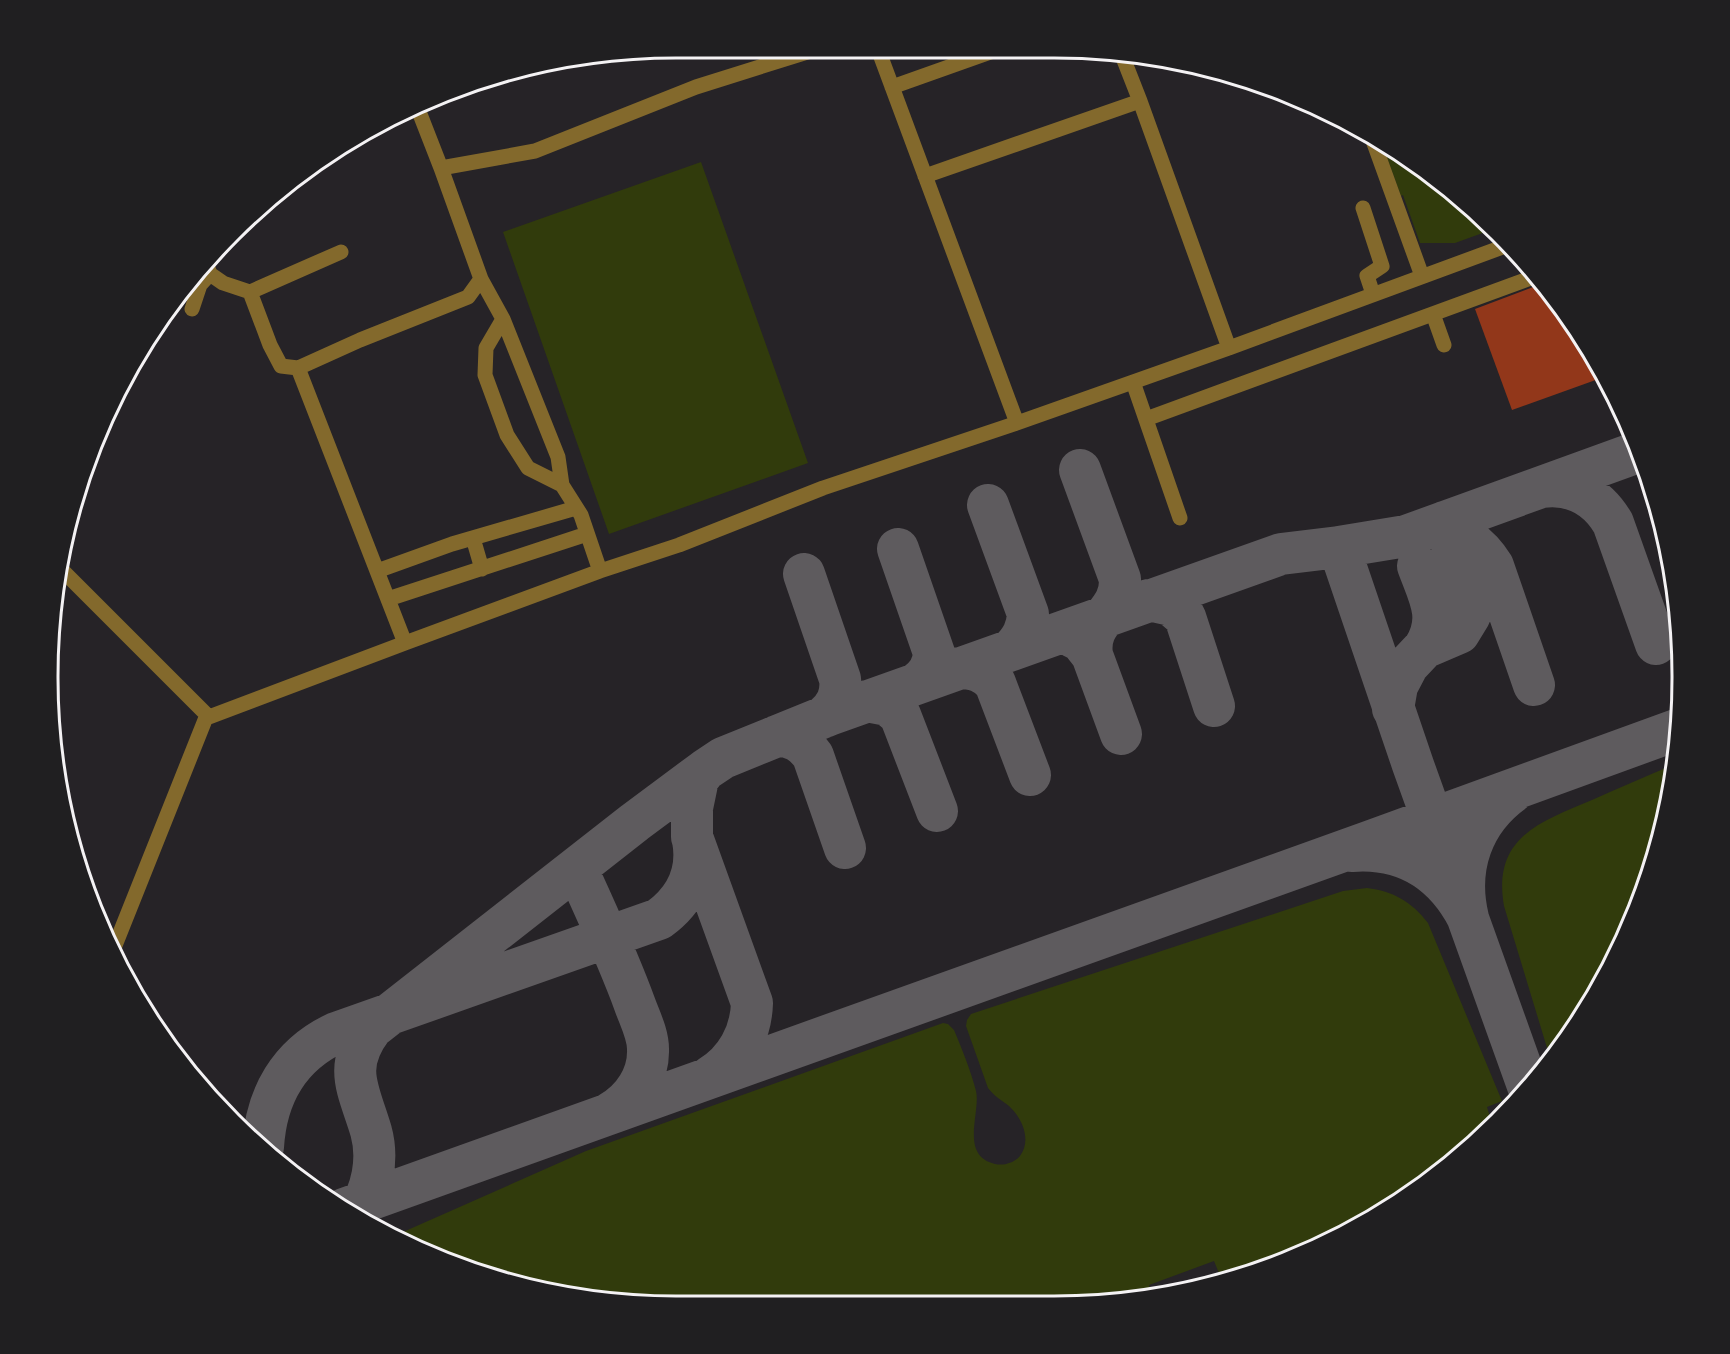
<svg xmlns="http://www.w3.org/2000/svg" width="1730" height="1354" viewBox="0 0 1730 1354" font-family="'Asap Condensed',sans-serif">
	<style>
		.green { fill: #313b0c }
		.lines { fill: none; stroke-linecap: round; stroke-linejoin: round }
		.taxiway { stroke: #5e5b5e; stroke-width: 42 }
		.building { fill: #92371a }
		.minor { stroke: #83692c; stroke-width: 15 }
		.rim { fill: none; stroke: #f4f2f4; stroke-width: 3 }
	</style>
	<rect width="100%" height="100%" fill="#262327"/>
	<path class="green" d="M1381,141l55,37 55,52 -36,13h-35l-17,-48 -2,1z
		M701,162l107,301 -199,71 -106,-302z
		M1673,765l-12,74 -44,116 -66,106 -47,-155c-12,-69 36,-84 88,-106 27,-12 54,-24 81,-35z
		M1367,888c26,3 45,14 61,35l74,178 -15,6 5,17 -24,26 -100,72 -38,17 -109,39 -7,-17 -65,24 3,8 -58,12 -417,1 -122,-12 -118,-36 -43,-22 192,-85 357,-128 5,1 6,6c8,19 17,41 22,61 5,21 -17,65 19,73 9,2 19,-1 25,-8 12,-16 2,-38 -11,-50 -8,-6 -15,-10 -21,-18l-22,-62 1,-6 4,-6 372,-123z"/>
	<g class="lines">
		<path class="taxiway" d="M1080,470l40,109c1,36 -33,39 -28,76
			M1542,487c31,-4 55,9 71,36l43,121
			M988,505l40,109c-1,15 -6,25 -17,36
			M1438,529c24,3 42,16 55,37l41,119
			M1339,547l74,218 115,321
			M898,549l36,104c-1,14 -7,23 -18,31
			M1418,566c11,30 25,52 6,82
			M804,574l36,105c2,16 -4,28 -16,38
			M1149,600l22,5 14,12 29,89
			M1073,637l8,4 11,14 29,79
			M959,668c15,0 26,4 36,15l35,92
			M867,701l21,4 12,10 37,96
			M1393,709l4,-23 11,-21 16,-17 35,-15 11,-18v-19l-26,-74
			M777,736c16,0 27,7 36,20l32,92
			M1352,851c53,-4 92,21 116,67 -12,-50 4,-97 46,-127
			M577,869c20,45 41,89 58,136 5,14 13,29 13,44 1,27 -15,51 -38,64
			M710,1077c26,-16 41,-43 42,-74l-60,-166v-29l6,-29 7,-9 18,-12 106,-43 452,-161 58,-7 67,-11 232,-84
			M263,1147c3,-51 26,-92 73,-114l323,-114c26,-19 40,-46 34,-79
			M344,1209l1027,-368 308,-112
			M356,1215c16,-24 23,-55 15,-84 -12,-41 -29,-63 1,-103l263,-206 70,-52"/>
	</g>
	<path class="building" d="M1541,284l57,78 6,15 -92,33 -37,-101z"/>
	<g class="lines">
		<path class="minor" d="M878,49l139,374
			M892,87l107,-38
			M418,109l23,59
			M1371,135l51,141
			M925,176l215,-75 -18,-46
			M1363,208l19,58 -15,10 6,18
			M210,274l13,9 27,9 91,-40
			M481,279l22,40 -17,29 -1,27 22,60 21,33 34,17 -4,-28 -55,-138
			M250,292l20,53 11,21 17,2 62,-28 108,-43 13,-18 -40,-111 94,-17 161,-64 124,-39
			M192,309l8,-24 10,-11 -3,-9
			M1433,314l11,31
			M1229,348l279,-103
			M298,368l107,275 195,-72 79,-26 144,-57 194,-65 212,-75 -89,-247
			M1133,382l47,136
			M1146,419l390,-143
			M562,485l19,30 19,56
			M473,538l9,31
			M62,570l147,147 196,-74
			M377,571l75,-27 124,-36
			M388,599l199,-65
			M114,948l93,-233"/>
	</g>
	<path d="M0 0H1730V1354H0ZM676 58H1054A618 618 0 0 1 1672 676V678A618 618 0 0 1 1054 1296H676A618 618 0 0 1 58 678V676A618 618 0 0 1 676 58Z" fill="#201f21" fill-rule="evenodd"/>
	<path class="rim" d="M676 58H1054A618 618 0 0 1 1672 676V678A618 618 0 0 1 1054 1296H676A618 618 0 0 1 58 678V676A618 618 0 0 1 676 58Z"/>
</svg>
